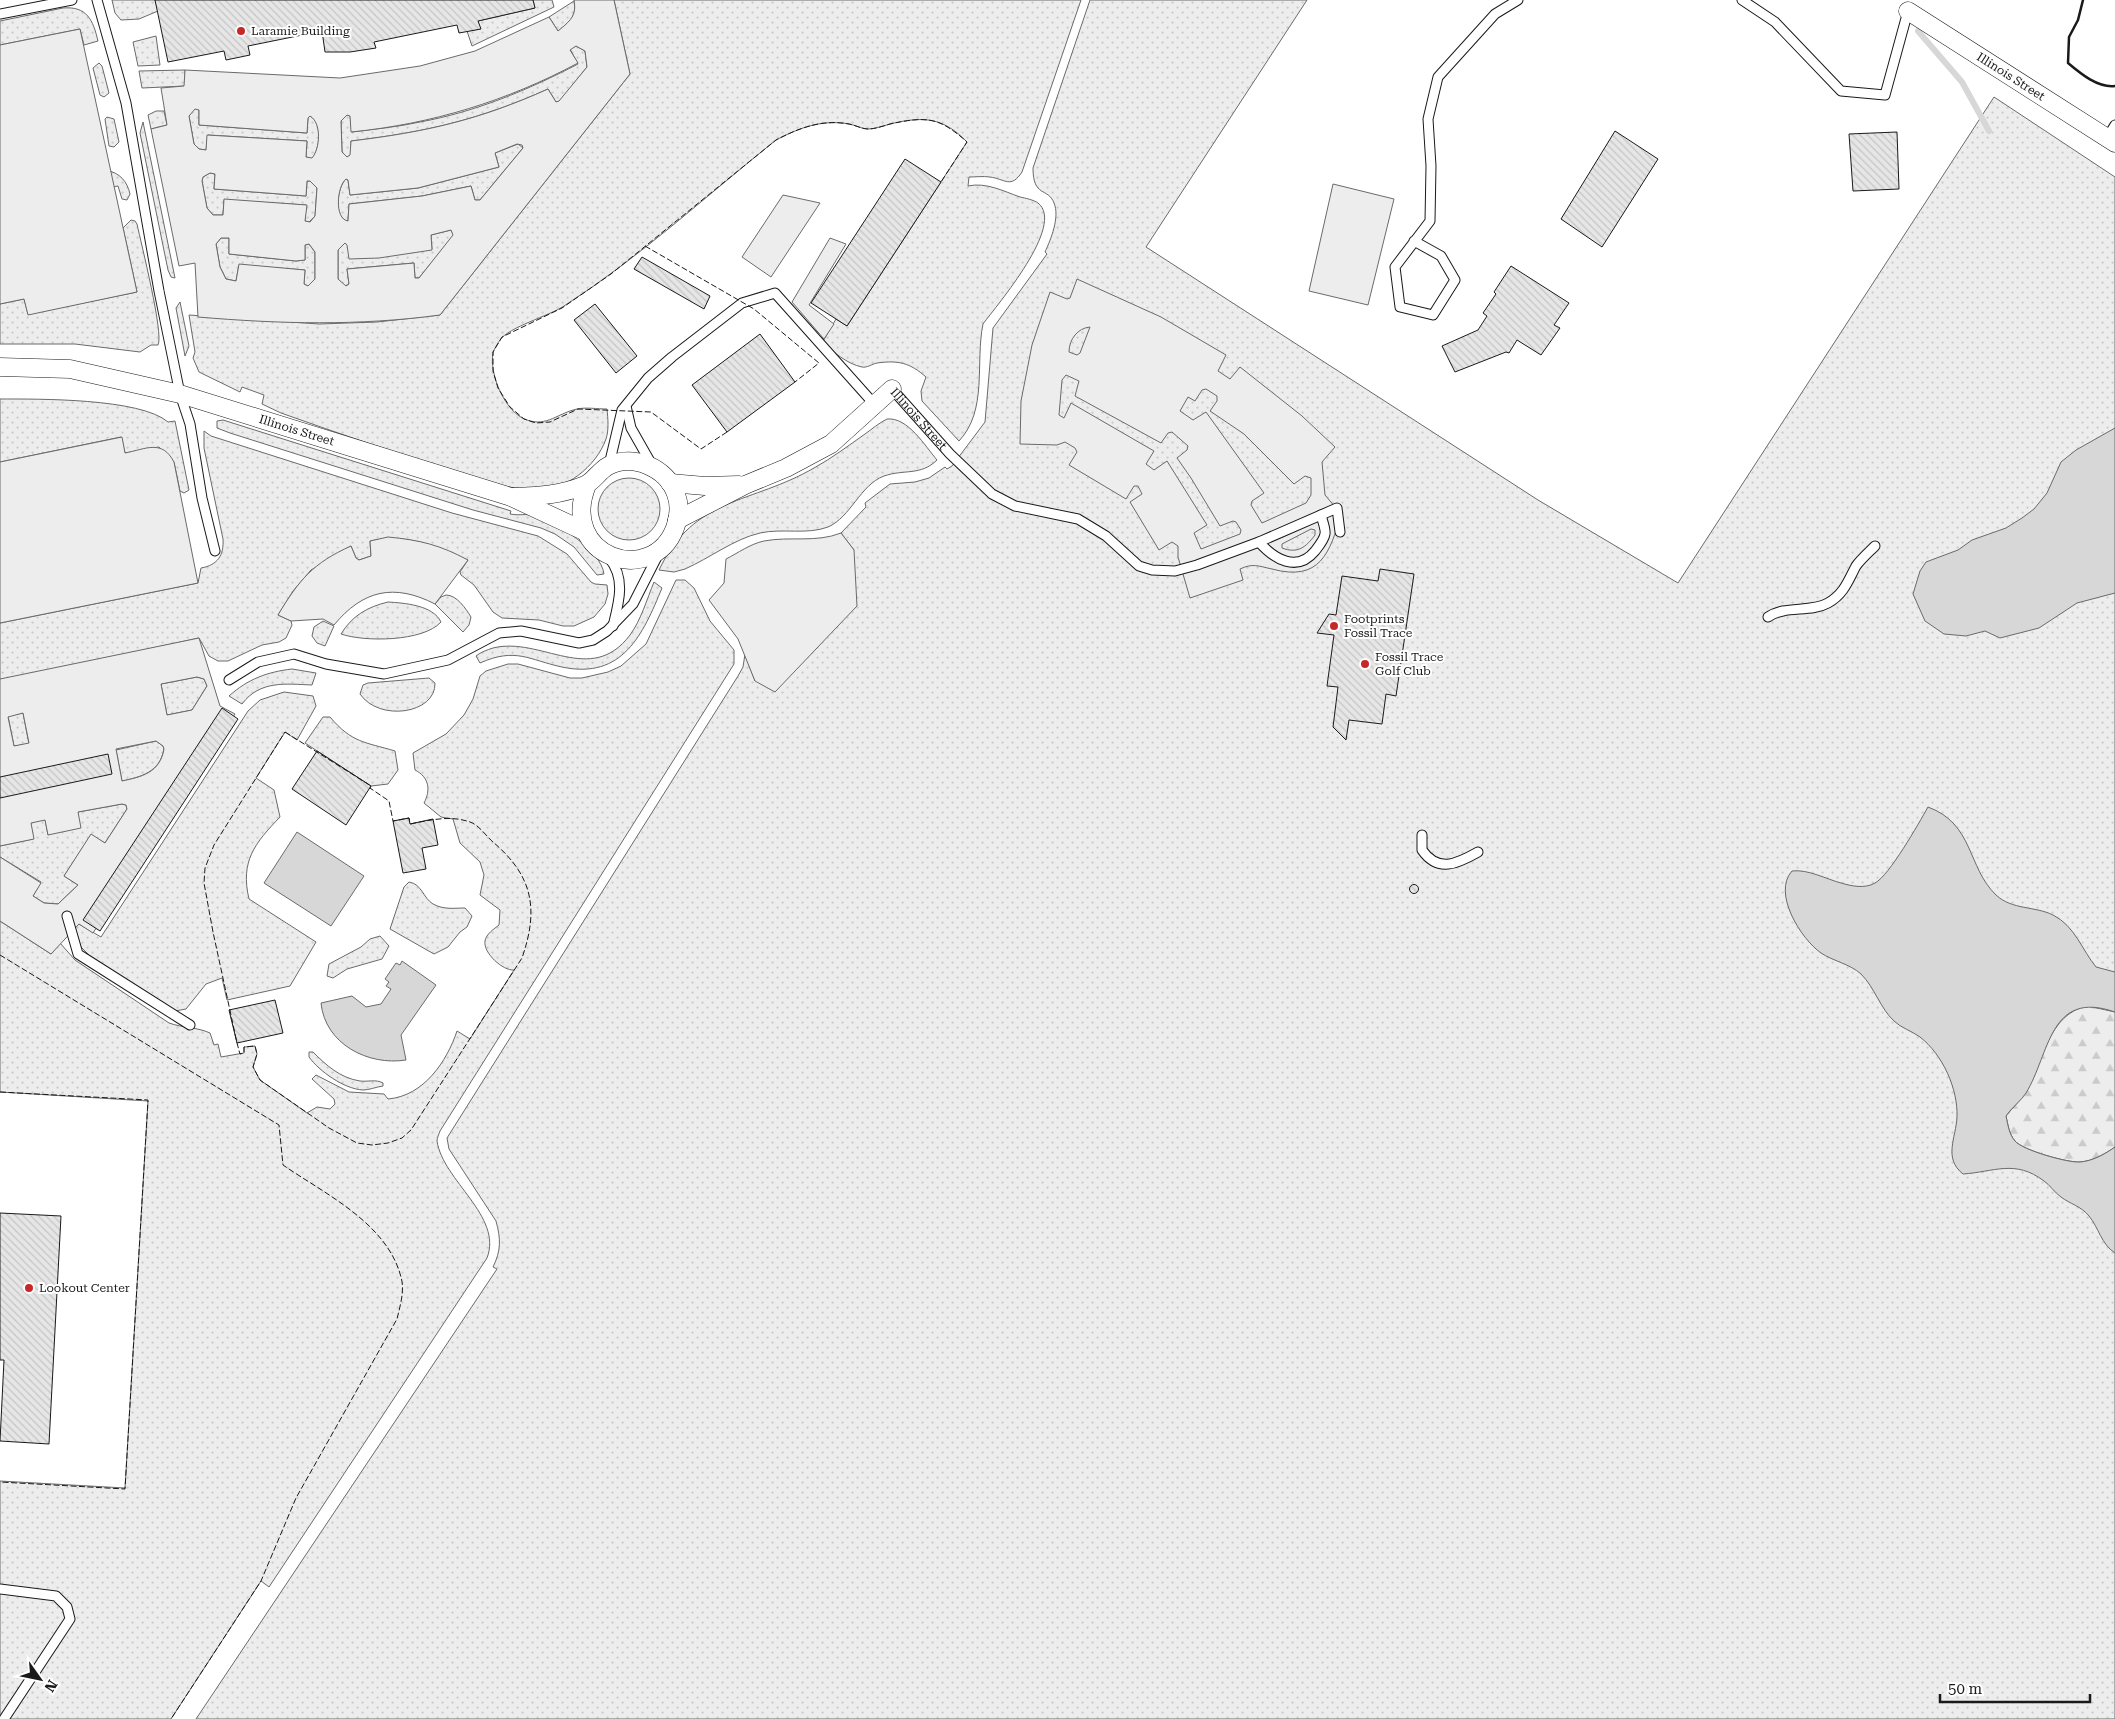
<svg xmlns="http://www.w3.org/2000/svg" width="2115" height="1719" viewBox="0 0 2115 1719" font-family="'Roboto Serif',serif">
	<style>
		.grass { fill: url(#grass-dots); stroke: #6a6a6a }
		.forest { fill: url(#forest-firs); stroke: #6a6a6a }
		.pitch { fill: #ededed; stroke: #6a6a6a; fill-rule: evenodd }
		.water { fill: #d7d7d7; stroke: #6a6a6a }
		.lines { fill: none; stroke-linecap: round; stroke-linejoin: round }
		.stream { stroke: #d7d7d7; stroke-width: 6 }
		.building { fill: url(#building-back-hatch); stroke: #1a1a1a }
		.service-casing { stroke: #1a1a1a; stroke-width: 11 }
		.minor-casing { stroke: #1a1a1a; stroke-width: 19 }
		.service { stroke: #fff; stroke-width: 9 }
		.minor { stroke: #fff; stroke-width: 18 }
		.fence { stroke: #1a1a1a; stroke-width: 1; stroke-dasharray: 6 2.5; stroke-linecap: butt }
		.wall { stroke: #1a1a1a; stroke-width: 2.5 }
		.poi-dot { fill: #c62828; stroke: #fff; stroke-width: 2 }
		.labels { text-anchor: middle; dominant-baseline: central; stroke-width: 4; stroke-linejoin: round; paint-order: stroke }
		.poi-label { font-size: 12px; fill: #1a1a1a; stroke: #fff; text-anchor: start }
		.street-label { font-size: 12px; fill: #1a1a1a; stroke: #fff }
	</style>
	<defs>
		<pattern id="grass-dots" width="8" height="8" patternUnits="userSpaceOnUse" patternTransform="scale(1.25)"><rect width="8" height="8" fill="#ededed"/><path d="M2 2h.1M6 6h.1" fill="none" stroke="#cbcbcb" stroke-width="1.8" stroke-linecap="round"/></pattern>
		<pattern id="forest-firs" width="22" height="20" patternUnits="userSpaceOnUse" patternTransform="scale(1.25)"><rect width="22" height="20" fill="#ededed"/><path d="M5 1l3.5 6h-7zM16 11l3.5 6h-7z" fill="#cbcbcb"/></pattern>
		<pattern id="building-back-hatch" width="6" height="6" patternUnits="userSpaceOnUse" patternTransform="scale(1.25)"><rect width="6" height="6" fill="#e6e6e6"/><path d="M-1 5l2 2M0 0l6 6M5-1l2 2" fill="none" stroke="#c5c5c5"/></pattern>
	</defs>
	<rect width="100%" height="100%" fill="#fff"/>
	<path class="grass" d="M112,0h43l3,11 -19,8 -18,1 -6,-7z
		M533,0h19l2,7 -82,39 -5,-15 13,-2 -2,-8 57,-13z
		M614,0h467l-59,172c-11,17 -17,7 -32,5 -7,-1 -15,0 -21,0l-1,9c18,-4 35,5 52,11 5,1 14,3 18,6 28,22 -41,102 -55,121 -8,39 5,86 -24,117l-37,-40 -1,-10 5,-14c-16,-14 -27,-17 -49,-14 -5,1 -10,5 -15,4 -15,-3 -28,-15 -40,-24l14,-24 11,7 120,-184c-24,-25 -44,-26 -77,-18 -7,2 -15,5 -22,5 -6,0 -13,-4 -19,-5 -27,-5 -50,4 -73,16 -70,56 -137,118 -212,166 -15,10 -55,21 -64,34 -2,3 -6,9 -7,13 -4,21 12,60 34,67 20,7 31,-7 50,-11 9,-2 20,0 30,0 1,10 2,21 -1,30 -10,28 -41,52 -70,51 -27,0 -52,-10 -78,-18 -59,-18 -118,-38 -177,-59l-19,-9 2,-9 -22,-8 -2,5 -41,-20 -6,-14 2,-6 -6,-37 130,9 58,-2 63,-7 190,-241z
		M1090,0h217l-161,247 392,253 140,83 316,-486 121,80v1542h-1919l301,-450 -4,-2c8,-16 8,-28 3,-46l-47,-72 -2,-11 291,-462 5,-9 2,-13 10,27 99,-131 -13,-17 25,-26 -1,-4 25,-19 25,-2 14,-4 16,-11 2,2 5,-3 33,-44 8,-94 54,-74 -2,-2c6,-13 15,-35 9,-49 -6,-16 -21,-5 -21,-35z
		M574,1c3,16 -5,21 -16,30l-9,-14z
		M63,8c24,-2 30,12 35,33l-14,4 -4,-16 -80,16v-24z
		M156,36l4,29 -22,1 -5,-24z
		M576,46l9,5 2,16 -27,34 -4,1 -8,-13c-69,31 -122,43 -197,52v14l-4,2 -5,-5 -1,-32 6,-5h3l2,17c22,-3 46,-5 68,-10 55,-10 108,-32 158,-58l-8,-15z
		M99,63l3,3 7,27 -5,4 -4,-2 -7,-27z
		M185,70v16l-43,2 -3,-17z
		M197,108l2,2v15l108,8 1,-15 2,-2c13,7 10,33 2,43l-6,-2 1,-16 -99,-6 -2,15 -7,-1 -5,-5 -5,-28 3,-6z
		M156,111h8l3,14 -16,4 -3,-14z
		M107,117l7,2 5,23 -5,5 -5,-1 -4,-27z
		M143,122l32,156 -4,-1 -3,-7 -28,-137z
		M518,144l5,4 -43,52h-5l-4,-14 -49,10 -73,8 -1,17c-15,-2 -11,-34 -2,-42l2,1 2,15 68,-7 81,-21 -4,-14z
		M106,170c14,3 21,11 24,24l-3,6 -5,-1 -4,-13 -17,3z
		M210,173l5,1 -1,15 92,7 1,-15h3l7,7 -2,28 -6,6 -4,-1 1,-16 -82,-5 -1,15h-10l-6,-7 -5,-27 1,-4z
		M131,220l4,1 2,3c4,19 27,110 21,121h-7l-11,7 -65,-8h-75v-40l24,-5 4,15 109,-22 -14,-64z
		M451,230l3,5 -35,43h-4l-1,-15 -67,6 2,15 -4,2 -7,-7v-29l7,-7 87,6 -1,-14z
		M221,238h8v16l67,7 9,-1v-15l4,-1 6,8v27l-7,7 -4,-2 1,-14 -66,-5 -3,16 -10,-2 -6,-12 -4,-23z
		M180,302l9,44 -4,10 -9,-48z
		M0,399c38,0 140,-1 168,23l7,-1 14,69 -5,3 -4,-2 -6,-29 -15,-15 -34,6 -4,-16 -121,25z
		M887,419c21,-2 38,27 50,41 -16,16 -33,9 -53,16 -24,9 -33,41 -56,51 -21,8 -46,1 -68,6 -26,6 -50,25 -75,36l-11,3 -15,-2c35,-74 93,-66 155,-102 18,-10 34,-22 51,-34 7,-5 14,-11 22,-15z
		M223,420l288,91 -1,3c11,2 15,-1 25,2 22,7 66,34 69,58l-7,1 -23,-28 -19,-13 -14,-6 -68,-18 -243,-77 -13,-5v-7z
		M204,431l7,5 241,77 86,23 29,18 24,28 4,2 12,1 1,9 -3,10 -11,13 -20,9h-11l-24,-6 -37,-2 -9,-6 -19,-27 -13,-10 -1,-3 8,-12c-35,-14 -60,-27 -98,-19l1,15 -12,4 -3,-2 -5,-12 -40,24 -18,21 -15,24 13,6 1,4 -6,13 -7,4 -17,3 -34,16h-10l-9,-5 -10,-18 -199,43v-58l198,-40 3,-15c17,-3 23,-13 22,-29l-19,-91z
		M598 509a31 31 0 1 1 62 0a31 31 0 1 1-62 0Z
		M676,580h9l9,8 16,33 24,29v14l-294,467c-1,3 -3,7 -3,10 6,40 66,75 50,117l-218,329 -8,-6 -90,138h-171v-238l125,7 23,-387 -148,-9v-171l51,33 9,-11 15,17 94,63c14,5 28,4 41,10l4,12 4,-1 3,13 23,-4v-6l11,-1 2,8 -4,13 7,13 47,33 10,-6 13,2 5,-5 -1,-5 -22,-20 4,-4 33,17 35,2 4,5c36,-3 59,-38 69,-68l13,8 44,-69c-11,1 -31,-17 -29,-29 1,-7 9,-12 14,-16l1,-15 -20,-15 4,-20 -4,-13 -20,-19 -7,-24 -12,-2 -17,-14c7,-13 5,-26 -9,-33l-2,-17 33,-19 18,-19 9,-16 7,-23 6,-5 22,-7h10l52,14h12l26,-6 13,-6 25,-22z
		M654,582l8,6c-19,46 -39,92 -100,79 -33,-7 -46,-20 -82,-4l-4,-7c5,-4 11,-6 17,-8 48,-12 98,39 137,-13 11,-15 17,-36 24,-53z
		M446,595c11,0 20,14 25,22l-2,8 -6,7 -28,-28 6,-7z
		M388,602c16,1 45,3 53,20 -18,20 -77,20 -100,12 11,-18 26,-27 47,-32z
		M323,621l11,5 -9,20 -8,-3 -5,-7 2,-9z
		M292,669l24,4 -4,12c-26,-1 -52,-5 -70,19l-13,-8c19,-17 38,-24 63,-27z
		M197,677l7,2 3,7 -15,24 -25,5 -6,-31z
		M429,678l6,5c1,31 -56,39 -75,11l3,-9 5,-2z
		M284,692l29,4 3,10 -19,34 -12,-8 -29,46 18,12 6,27c-25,26 -40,44 -31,82l67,43 -26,44 -63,14 -5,-22 -16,6 -20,25 -11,2 -85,-55 -9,-9 -6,-19 4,-4 22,13 147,-226 12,-11z
		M23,713l6,31 -15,2 -6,-30z
		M323,717h7c22,26 35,25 65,34l3,19 -10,14 -17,2 -66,-43z
		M156,741l7,5 1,3c-4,23 -23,28 -42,32l-6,-31z
		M122,804l4,1 1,4 -22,34 -14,-8 -27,41 14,9 -20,19 -14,-1 -11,-7 8,-14 -41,-25v-11l33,-7 -3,-16 15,-4 3,16 30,-23z
		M409,882c13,2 14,16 24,22 11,6 21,4 32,4l7,8 -5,11 -7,5 -12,15 -14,7 -44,-25 14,-42z
		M380,936l9,10 -7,13 -35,10 -14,9 -6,-2 2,-12 32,-17 9,-8z
		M309,1052h4c13,13 27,26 47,29 8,1 16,-2 23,2v3c-7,1 -14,4 -20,4 -19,-1 -44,-19 -54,-33z"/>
	<path class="forest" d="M2088,1006l27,6v135c-10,7 -22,14 -35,15 -12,1 -58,-12 -65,-21 -6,-7 -7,-16 -9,-25 6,-8 15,-16 20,-24 17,-29 22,-79 62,-86z"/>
	<path class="pitch" d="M574,0h40l16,74 -190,241c-81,11 -160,9 -242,2l-3,-54 -16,3 -28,-137 16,-4 -6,-37 23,-2 1,-16 155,8 80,-12 55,-15 74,-34 9,14c12,-10 19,-15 16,-31zM576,46l9,5 2,16 -28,34 -3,1 -8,-13c-69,31 -122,43 -197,52l-1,14 -3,2 -5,-5 -1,-31 6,-6 3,1 1,16c81,-8 156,-31 227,-69l-8,-13zM195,109l4,1v15l108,8 1,-15 2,-2c12,7 10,33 2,42l-6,-1 1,-16 -100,-6 -1,15 -7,-1 -5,-5 -5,-28zM517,144l5,1 1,3 -43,52h-5l-4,-14 -49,10 -73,8 -1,17c-14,-2 -11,-35 -2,-42l2,1 2,15 68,-7 81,-21 -4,-14zM210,173l5,1 -1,15 92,7 1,-15h3l7,7 -2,28 -5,6 -5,-1 2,-16 -83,-6 -1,16h-10l-6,-7 -5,-27 1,-4zM451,230l2,5 -34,43h-4l-1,-15 -67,6 2,15 -3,2 -8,-7v-29l7,-7 2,2 2,14 30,-1 53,-8 -1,-15zM221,238h8v16l67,7 9,-1v-15l4,-1 6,8v27l-7,7 -4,-2 1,-14 -66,-6 -3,17 -10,-2 -6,-12 -4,-23z
		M80,29l57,263 -109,23 -4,-16 -24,5v-259z
		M1333,184l61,15 -26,106 -59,-14z
		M783,195l37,8 -49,74 -29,-20z
		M830,238l16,6 -37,61 25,19 -10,15 -32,-37z
		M1077,279l84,38 65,38 -8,16 12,8 10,-12 62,49 33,31 -13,15 3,33 16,19c-11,39 -21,68 -69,55 -14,-3 -19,-6 -32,0l3,11 -53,18 -12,-41v-11l-6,-4 -13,8 -29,-48 12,-8 -4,-8h-4l-8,13 -57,-34 8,-13 -2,-4 -10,-6 -8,3 -37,-1 1,-43 11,-56 18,-53 17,7 3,-1zM1090,327l-10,26 -3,2 -8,-3c0,-13 9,-24 21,-25zM1066,375l13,6 -4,15 86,47 7,-10 4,-1 16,14 -1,4 -10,8 14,20 29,48 13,-5 3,1 5,8 -1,4 -39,15 -7,-16 13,-8 -40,-64 -13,9 -8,-6 8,-13 -83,-48 -7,15 -5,-3 3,-35zM1206,389l11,7v5l-7,10 34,23 50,50 11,-8 6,2v17l-5,8 -44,20 -11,-18 1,-4 12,-8 -58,-81 -13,8 -13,-9 8,-14 7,4 7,-11zM1311,529l4,1v5c-9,12 -17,19 -33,13v-4z
		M122,437l3,16c21,-4 37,-14 49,9l24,121 -198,40v-161z
		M841,533l13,17 3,56 -82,86 -20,-11 -17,-42 -29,-39 15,-17 2,-24c12,-6 24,-15 38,-18 26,-5 52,2 77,-8z
		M388,537c32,3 52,8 80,23l-33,44c-41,-21 -72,-14 -101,21l-11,-6 -32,2 -13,-6c21,-35 35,-52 73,-69l5,12 3,2 12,-4 -1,-15z
		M199,638l21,68 15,8 -142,219 -14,-9 -28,30 -51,-33v-64l41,26 -8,13 11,7 14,1 20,-19 -14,-9 27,-42 14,9 22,-34 -1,-4 -4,-1 -44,8 3,16 -33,7 -3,-15 -14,3 3,16 -34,7v-167zM197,677l7,2 3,7 -15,24 -25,5 -6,-31zM23,713l6,30 -15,3 -6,-29zM156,741l7,5 1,3c-4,24 -23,28 -42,32l-6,-32z"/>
	<path class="water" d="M2115,428v165l-38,10 -38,25 -39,10 -15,-7 -19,5 -22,-2 -19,-13 -12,-27 7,-23 6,-9 32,-12 14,-10 34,-12 16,-10 12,-9 13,-16 14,-31 15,-12z
		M1928,807c46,17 39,60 68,88 16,15 39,11 57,20 22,11 29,35 43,52l19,5v40c-66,-23 -65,42 -89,81 -5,8 -14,14 -20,23 2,9 3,18 9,25 7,9 53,22 65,21 13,-1 25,-8 35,-15v106c-14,-9 -16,-25 -26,-37 -8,-10 -19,-12 -28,-19 -7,-5 -11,-12 -17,-16 -29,-22 -50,-9 -81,-7 -20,-16 -7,-36 -6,-57 1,-28 -14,-62 -37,-80 -8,-6 -19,-9 -26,-16 -14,-13 -19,-33 -33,-47 -11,-10 -28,-13 -40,-21 -20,-14 -49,-60 -29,-82 16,-2 34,8 49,12 10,3 24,6 34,0 14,-7 44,-60 53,-76z
		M297,832l67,44 -33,50 -67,-43z
		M402,961l34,24 -35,50 5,25c-38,6 -81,-16 -85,-57l31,-7 14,11 15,-3 10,-15 -5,-3 3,-4 -4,-3 11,-16 4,2z"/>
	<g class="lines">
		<path class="stream" d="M1918,31l44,51 27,49"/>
	</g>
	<path class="building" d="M155,0h378l2,8 -57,13 3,8 -22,4 -2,-8 -83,17 2,6 -26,4h-25l-3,-21 -74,15 2,9 -24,5 -2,-9 -56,11z
		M1615,131l43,28 -56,88 -41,-28z
		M1897,132l2,57 -46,2 -4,-57z
		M905,159l36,23 -94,144 -36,-23z
		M642,257l68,39 -6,13 -70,-40z
		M1511,266l58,37 -15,22 6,3 -19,27 -24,-15 -8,13 -3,-1 -51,20 -13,-26 36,-16 9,-14 -4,-3 13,-19 -2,-2z
		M595,304l42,52 -21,17 -42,-53z
		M760,334l35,48 -68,50 -35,-47z
		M1380,569l34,5 -18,122 -10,-2 -4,30 -33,-4 -3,20 -13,-13 5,-40 -11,-1 7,-51 -17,-2 12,-19 7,1 6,-39 36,5z
		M222,708l16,11 -138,212 -17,-11z
		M317,751l54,35 -25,39 -54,-36z
		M108,754l4,20 -112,24v-21z
		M409,818l1,6 23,-5 5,26 -16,3 4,21 -23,4 -10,-52z
		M1409.5 889a4.5 4.5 0 1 1 9 0a4.5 4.5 0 1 1-9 0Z
		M275,1000l8,33 -46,10 -8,-33z
		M0,1213l61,3 -12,228 -49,-3 4,-81h-4z"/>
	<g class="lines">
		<g class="service-casing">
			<g id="service">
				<path d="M97,0l29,103 33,188 21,103 10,30 12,74 13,53"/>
				<path d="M1742,0l33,22 66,69 44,4 23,-84"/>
				<path d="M0,14l72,-14"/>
				<path d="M2107,138l8,-13"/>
				<path d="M1414,241l27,15 14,24 -22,35 -33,-8 -5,-40 35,-46 1,-55 -3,-47 10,-42 57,-63 23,-14"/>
				<path id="s1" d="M892,389l58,65 42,40 23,12 63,13 28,17 33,30 13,4 23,1 22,-6 62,-23 78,-34 3,24"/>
				<path d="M626,406l5,22 21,37"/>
				<path d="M609,465l13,-55 26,-32 24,-21 70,-54 33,-10 100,112"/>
				<path d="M1259,542c15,17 38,31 56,9 3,-4 9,-11 10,-17 1,-5 -3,-14 -4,-19"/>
				<path d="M609,558c17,20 10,44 4,68"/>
				<path d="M1768,617c17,-12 42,-4 60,-14 16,-9 20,-22 28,-37 5,-7 13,-14 19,-20"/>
				<path d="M229,680l29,-18 36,-8 32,10 58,10 64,-14 51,-27 22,-2 58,12 14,-3 14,-9 26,-27 25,-49"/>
				<path d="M1422,835v15c16,23 35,14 56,2"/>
				<path d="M67,916l11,38 112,71"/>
				<path d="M0,1589l56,7 11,11 3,12 -66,100"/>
			</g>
		</g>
		<g class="minor-casing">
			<g id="minor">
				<path id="s2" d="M1908,11l207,132"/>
				<path id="s3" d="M0,367l70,2 110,25 331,103 73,34"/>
				<path d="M670,483l35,3 34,-1"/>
				<path d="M514,497c25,-1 47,-2 71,-12 8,-3 14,-14 23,-19 25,-13 59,2 68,28 4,11 3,23 -1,34 -23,60 -117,29 -88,-43"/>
				<path d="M677,520l68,-35 41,-17 45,-24 61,-55"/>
			</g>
		</g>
		<use href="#service" class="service"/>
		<use href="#minor" class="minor"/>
		<path class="fence" d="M645,246l109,63 65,54 -24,19
			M727,432l-26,17 -50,-37 -73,-3 -28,13 -14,1 -12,-4 -14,-12 -12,-19 -5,-17v-19l9,-15 60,-29 49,-34 165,-134c23,-12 46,-21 73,-16 6,1 13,5 19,5 7,0 15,-3 22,-5 37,-8 49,-7 77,18l-26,40
			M285,732l86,54 -1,2 19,13 4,20 16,-3 1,6c21,-4 40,-9 60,-2 9,3 16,14 23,20 40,34 46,67 29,116l-111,172 -9,8 -14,5 -16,2 -15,-2 -28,-15 -69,-48 -7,-13 4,-13 -2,-8 -11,1v6l-4,1 -3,-11 -24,-111 -9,-49 1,-15 9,-23z
			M0,955l279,170 4,40c42,29 104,58 118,112 4,14 -1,29 -4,42l-101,179 -35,83 -90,138
			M0,1092l148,8 -23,389 -125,-7"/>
		<path class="wall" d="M2083,0l-5,20 -9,17 -1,26c13,11 30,25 47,23"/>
	</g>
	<g class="poi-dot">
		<circle cx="241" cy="31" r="5"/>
		<circle cx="1334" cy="626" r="5"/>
		<circle cx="1365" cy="664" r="5"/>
		<circle cx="29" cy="1288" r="5"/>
	</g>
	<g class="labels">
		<g class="poi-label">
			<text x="251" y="31">Laramie Building</text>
			<text x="1344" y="619">Footprints<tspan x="1344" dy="14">Fossil Trace</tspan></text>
			<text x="1375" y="657">Fossil Trace<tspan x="1375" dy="14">Golf Club</tspan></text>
			<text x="39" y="1288">Lookout Center</text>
		</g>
		<g class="street-label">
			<text stroke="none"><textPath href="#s2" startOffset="122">Illinois Street</textPath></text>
			<text stroke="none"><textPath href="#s1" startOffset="40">Illinois Street</textPath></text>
			<text stroke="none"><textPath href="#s3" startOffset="305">Illinois Street</textPath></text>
		</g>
	</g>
	<g transform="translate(40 1679) rotate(123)" stroke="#ffffff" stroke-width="4" paint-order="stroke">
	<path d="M0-4L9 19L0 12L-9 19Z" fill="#1a1a1a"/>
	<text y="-8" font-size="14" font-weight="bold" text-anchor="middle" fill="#1a1a1a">N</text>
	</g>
	<path d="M1940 1694v8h150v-8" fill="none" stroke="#1a1a1a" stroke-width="2.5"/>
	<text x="1948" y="1694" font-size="15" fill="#1a1a1a" stroke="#ffffff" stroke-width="4" paint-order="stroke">50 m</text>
</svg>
